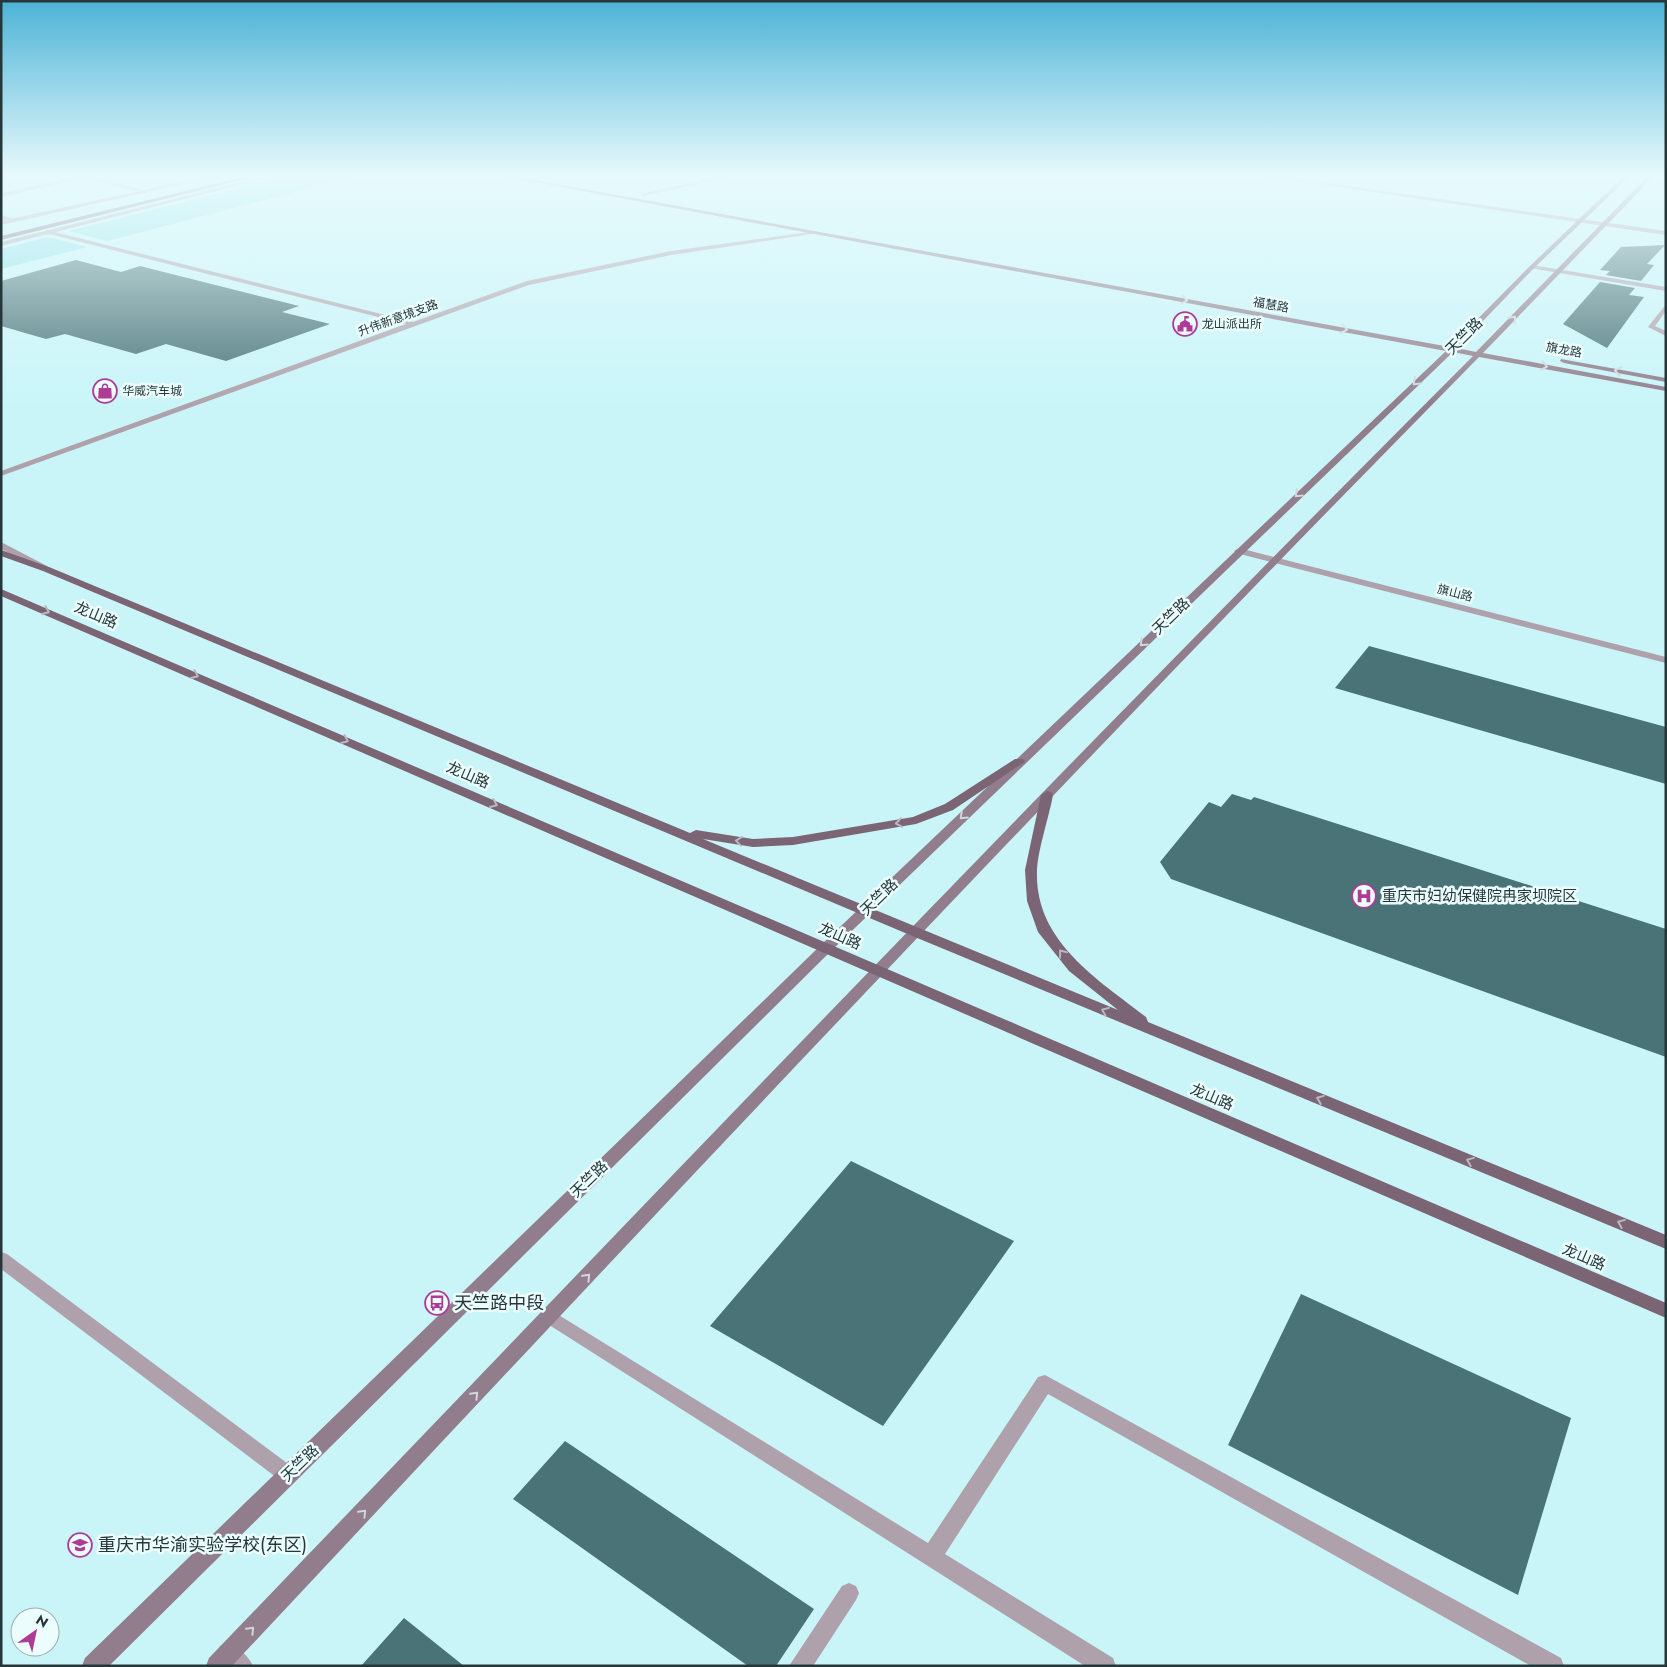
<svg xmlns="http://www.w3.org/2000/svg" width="1667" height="1667" viewBox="0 0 1667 1667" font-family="Jost,'Noto Sans SC',sans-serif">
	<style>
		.green { fill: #91e3ea }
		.building { fill: #4a7377 }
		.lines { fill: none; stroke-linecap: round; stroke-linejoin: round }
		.service { fill: #afa1ab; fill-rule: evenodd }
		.minor { fill: #afa1ab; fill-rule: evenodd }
		.tertiary { fill: #afa1ab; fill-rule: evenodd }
		.secondary { fill: #917d8b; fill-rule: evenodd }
		.primary { fill: #7b6474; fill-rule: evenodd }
		.oneway { stroke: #d1d7dc }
		.oneway2 { stroke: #b9b8c0 }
		.labels { text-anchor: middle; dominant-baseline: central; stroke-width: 5; stroke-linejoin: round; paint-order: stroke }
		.far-street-label { font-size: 12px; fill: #263739; stroke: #ecfdfe }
		.far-poi-label { font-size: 12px; fill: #263739; stroke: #ecfdfe; text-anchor: start }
		.street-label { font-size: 15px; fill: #263739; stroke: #ecfdfe }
		.poi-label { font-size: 15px; fill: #263739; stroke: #ecfdfe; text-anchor: start }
		.near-poi-label { font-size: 18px; fill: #263739; stroke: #ecfdfe; text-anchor: start }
	</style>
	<rect width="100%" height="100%" fill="#c9f5f9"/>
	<path class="green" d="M291,175h69l-253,66 -38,-10z
		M48,237l39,10 -86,22v-20z"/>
	<path class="building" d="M1665,245l-18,19 7,1 -13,16 -35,-6 4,-4 -10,-1 21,-23z
		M76,260l45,12 19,-6 159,40 -17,6 48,12 -104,37 -60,-17 -30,10 -71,-20 -19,5 -45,-13v-45z
		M1600,282l35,6 -6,7 15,2 -37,51 -44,-24z
		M1369,646l297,81v57l-331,-96z
		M1232,794l19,6 3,-3 412,132v128l-495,-178 -11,-17 49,-60 12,5z
		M851,1161l163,80 -131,185 -173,-100z
		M1301,1294l270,124 -53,177 -290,-150z
		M565,1441l249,168 -38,57h-28l-235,-167z
		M404,1618l60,48h-103z"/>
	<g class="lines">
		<path class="service" d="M72,175h10l66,16 -3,2 -62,-15 -82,19v-4l75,-16z
			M1,215l13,4 1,1 -3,2 -11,-3z
			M1532,265l134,22v4l-136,-23v-2z
			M1666,304v7l-11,15 11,5v5l-18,-9z
			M549,1309l379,234 110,-166 7,-2 516,283 3,8h-33l-483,-272 -103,160 168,104 3,8h-31l-542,-345 -3,-5 3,-5z
			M849,1583l7,3 3,7 -3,7 -43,66h-24l53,-80z
			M228,1643c11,5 20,12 25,23h-28l-5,-4 -3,-8 3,-8z"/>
		<path class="minor" d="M47,230l366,92 114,-41 144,-30 145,-20 3,2 -148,22 -142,30 -528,191v-5l405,-147 -361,-91z
			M1,1252l6,2 288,215 3,6 -3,6 -7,3 -7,-3 -280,-212z"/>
		<path class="tertiary" d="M213,175h10l-222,50v-4z
			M270,175h9l-278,71v-4z
			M727,175h11l-95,21 -3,-2z
			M1256,175h14l396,56v4z
			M1,542l46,24 2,2 -5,3 -3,-1 -40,-21z
			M1239,548l427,109v6l-430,-110 -2,-2z"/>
		<path class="secondary" d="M496,175h12l942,172 80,-81 95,-91h6l-97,93 -77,80 19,4 173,-177h6l-172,178 183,34v4l-187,-34c-423,429 -835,869 -1247,1309h-26l3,-8c419,-436 836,-874 1264,-1302l-20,-4 -621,598 -723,716h-27l3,-8 737,-714 624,-593z
			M1561,359l105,19v4l-102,-19 -4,-2z"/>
		<path class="primary" d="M251,175h10l-260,65v-4z
			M1,550l48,17 641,266 6,-3 57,9 40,-2 120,-20 32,-13 70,-45h8l2,2 -2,2 -70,47 -37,14 -123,21 -40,2 -50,-8 415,171 -49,-39 -31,-39 -11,-31 -2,-31 16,-75 6,-4 4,1 2,3c-4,22 -15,54 -16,75 -3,71 60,109 109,147l2,5 518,213v14l-756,-314 -867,-364 -42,-15z
			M1,589l1665,714v15l-1665,-722z"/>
	</g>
	<defs><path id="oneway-chevron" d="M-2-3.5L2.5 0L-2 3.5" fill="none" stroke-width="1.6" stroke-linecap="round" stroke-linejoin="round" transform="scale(1.25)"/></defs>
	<g class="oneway">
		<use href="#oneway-chevron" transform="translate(1184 300) rotate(10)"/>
		<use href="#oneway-chevron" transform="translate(1513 319) rotate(-46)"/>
		<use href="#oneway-chevron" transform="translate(1344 329) rotate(10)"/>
		<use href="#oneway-chevron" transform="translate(1544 366) rotate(11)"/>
		<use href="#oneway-chevron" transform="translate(1618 371) rotate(-170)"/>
		<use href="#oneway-chevron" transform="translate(1416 382) rotate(137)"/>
		<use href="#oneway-chevron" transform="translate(1298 494) rotate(137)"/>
		<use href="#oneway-chevron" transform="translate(1143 643) rotate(136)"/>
		<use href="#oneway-chevron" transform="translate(963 816) rotate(136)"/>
		<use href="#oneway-chevron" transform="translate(587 1277) rotate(-46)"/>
		<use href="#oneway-chevron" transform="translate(475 1395) rotate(-46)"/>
		<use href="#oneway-chevron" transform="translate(363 1513) rotate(-46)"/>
		<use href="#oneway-chevron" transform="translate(251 1630) rotate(-46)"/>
	</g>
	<g class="oneway2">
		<use href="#oneway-chevron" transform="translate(46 611) rotate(23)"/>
		<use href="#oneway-chevron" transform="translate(195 675) rotate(23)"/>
		<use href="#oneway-chevron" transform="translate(345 740) rotate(23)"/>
		<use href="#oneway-chevron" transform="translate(494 804) rotate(23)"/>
		<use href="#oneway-chevron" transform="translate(899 823) rotate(170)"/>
		<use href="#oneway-chevron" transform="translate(739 841) rotate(-173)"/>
		<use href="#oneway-chevron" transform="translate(1062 953) rotate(-128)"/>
		<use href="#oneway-chevron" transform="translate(1105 1011) rotate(-158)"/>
		<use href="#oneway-chevron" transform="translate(1320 1099) rotate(-158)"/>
		<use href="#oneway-chevron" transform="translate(1470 1161) rotate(-158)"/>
		<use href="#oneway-chevron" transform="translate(1621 1223) rotate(-158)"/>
	</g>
	<linearGradient id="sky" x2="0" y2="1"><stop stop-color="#4cb3d6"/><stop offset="0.43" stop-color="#e7fafc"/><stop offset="1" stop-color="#e7fafc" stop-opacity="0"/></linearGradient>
	<rect width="1667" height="408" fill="url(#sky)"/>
	<defs>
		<g id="civic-ring" transform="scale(1.25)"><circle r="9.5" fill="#ecfdfe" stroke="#ae3c96" stroke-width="1.5"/><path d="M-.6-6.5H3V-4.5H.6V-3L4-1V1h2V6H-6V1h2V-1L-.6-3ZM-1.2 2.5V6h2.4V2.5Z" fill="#ae3c96"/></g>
		<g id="shop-ring" transform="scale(1.25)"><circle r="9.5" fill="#ecfdfe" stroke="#ae3c96" stroke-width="1.5"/><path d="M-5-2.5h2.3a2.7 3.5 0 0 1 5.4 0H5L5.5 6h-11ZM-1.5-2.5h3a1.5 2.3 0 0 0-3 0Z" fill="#ae3c96"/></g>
		<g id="hospital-ring" transform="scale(1.25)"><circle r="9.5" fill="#ecfdfe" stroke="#ae3c96" stroke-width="1.5"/><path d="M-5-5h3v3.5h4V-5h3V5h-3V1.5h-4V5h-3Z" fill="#ae3c96"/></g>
		<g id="bus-ring" transform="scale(1.25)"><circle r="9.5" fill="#ecfdfe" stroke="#ae3c96" stroke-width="1.5"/><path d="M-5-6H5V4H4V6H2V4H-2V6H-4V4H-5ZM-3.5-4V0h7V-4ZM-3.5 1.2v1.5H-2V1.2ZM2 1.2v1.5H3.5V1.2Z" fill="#ae3c96"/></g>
		<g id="school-ring" transform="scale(1.25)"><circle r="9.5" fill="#ecfdfe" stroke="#ae3c96" stroke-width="1.5"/><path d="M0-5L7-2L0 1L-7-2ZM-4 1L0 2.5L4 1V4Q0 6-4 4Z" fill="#ae3c96"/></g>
	</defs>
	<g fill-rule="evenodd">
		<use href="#civic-ring" x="1185" y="324"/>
		<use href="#shop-ring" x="105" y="391"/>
		<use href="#hospital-ring" x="1364" y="896"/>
		<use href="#bus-ring" x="437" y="1303"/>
		<use href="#school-ring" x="80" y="1545"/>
	</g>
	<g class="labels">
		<g class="far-street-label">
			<text transform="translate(1271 305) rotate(10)">福慧路</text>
			<text transform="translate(398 318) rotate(-20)">升伟新意境支路</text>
			<text transform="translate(1564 350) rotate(10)">旗龙路</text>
			<text transform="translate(1455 593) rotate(14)">旗山路</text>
		</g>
		<g class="far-poi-label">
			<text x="1202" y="324">龙山派出所</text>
			<text x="122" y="391">华威汽车城</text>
		</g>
		<g class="street-label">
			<text transform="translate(1464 336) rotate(-45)">天竺路</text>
			<text transform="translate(96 615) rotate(23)">龙山路</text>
			<text transform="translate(1171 616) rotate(-44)">天竺路</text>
			<text transform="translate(468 775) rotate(23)">龙山路</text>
			<text transform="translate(879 897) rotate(-44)">天竺路</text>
			<text transform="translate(840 936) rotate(24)">龙山路</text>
			<text transform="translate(1212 1097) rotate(23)">龙山路</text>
			<text transform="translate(589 1179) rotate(-44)">天竺路</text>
			<text transform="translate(1584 1257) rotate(23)">龙山路</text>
			<text transform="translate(300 1463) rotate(-44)">天竺路</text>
		</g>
		<g class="poi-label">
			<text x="1382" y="896">重庆市妇幼保健院冉家坝院区</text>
		</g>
		<g class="near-poi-label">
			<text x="454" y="1303">天竺路中段</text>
			<text x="98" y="1545">重庆市华渝实验学校(东区)</text>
		</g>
	</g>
	<rect width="1667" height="1667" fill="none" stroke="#263739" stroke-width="5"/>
	<g transform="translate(35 1632) rotate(33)"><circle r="24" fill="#ecfdfe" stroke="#9daeaf"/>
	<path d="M0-4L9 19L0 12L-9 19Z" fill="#ae3c96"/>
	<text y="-8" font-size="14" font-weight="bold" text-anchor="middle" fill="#263739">N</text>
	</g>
</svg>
